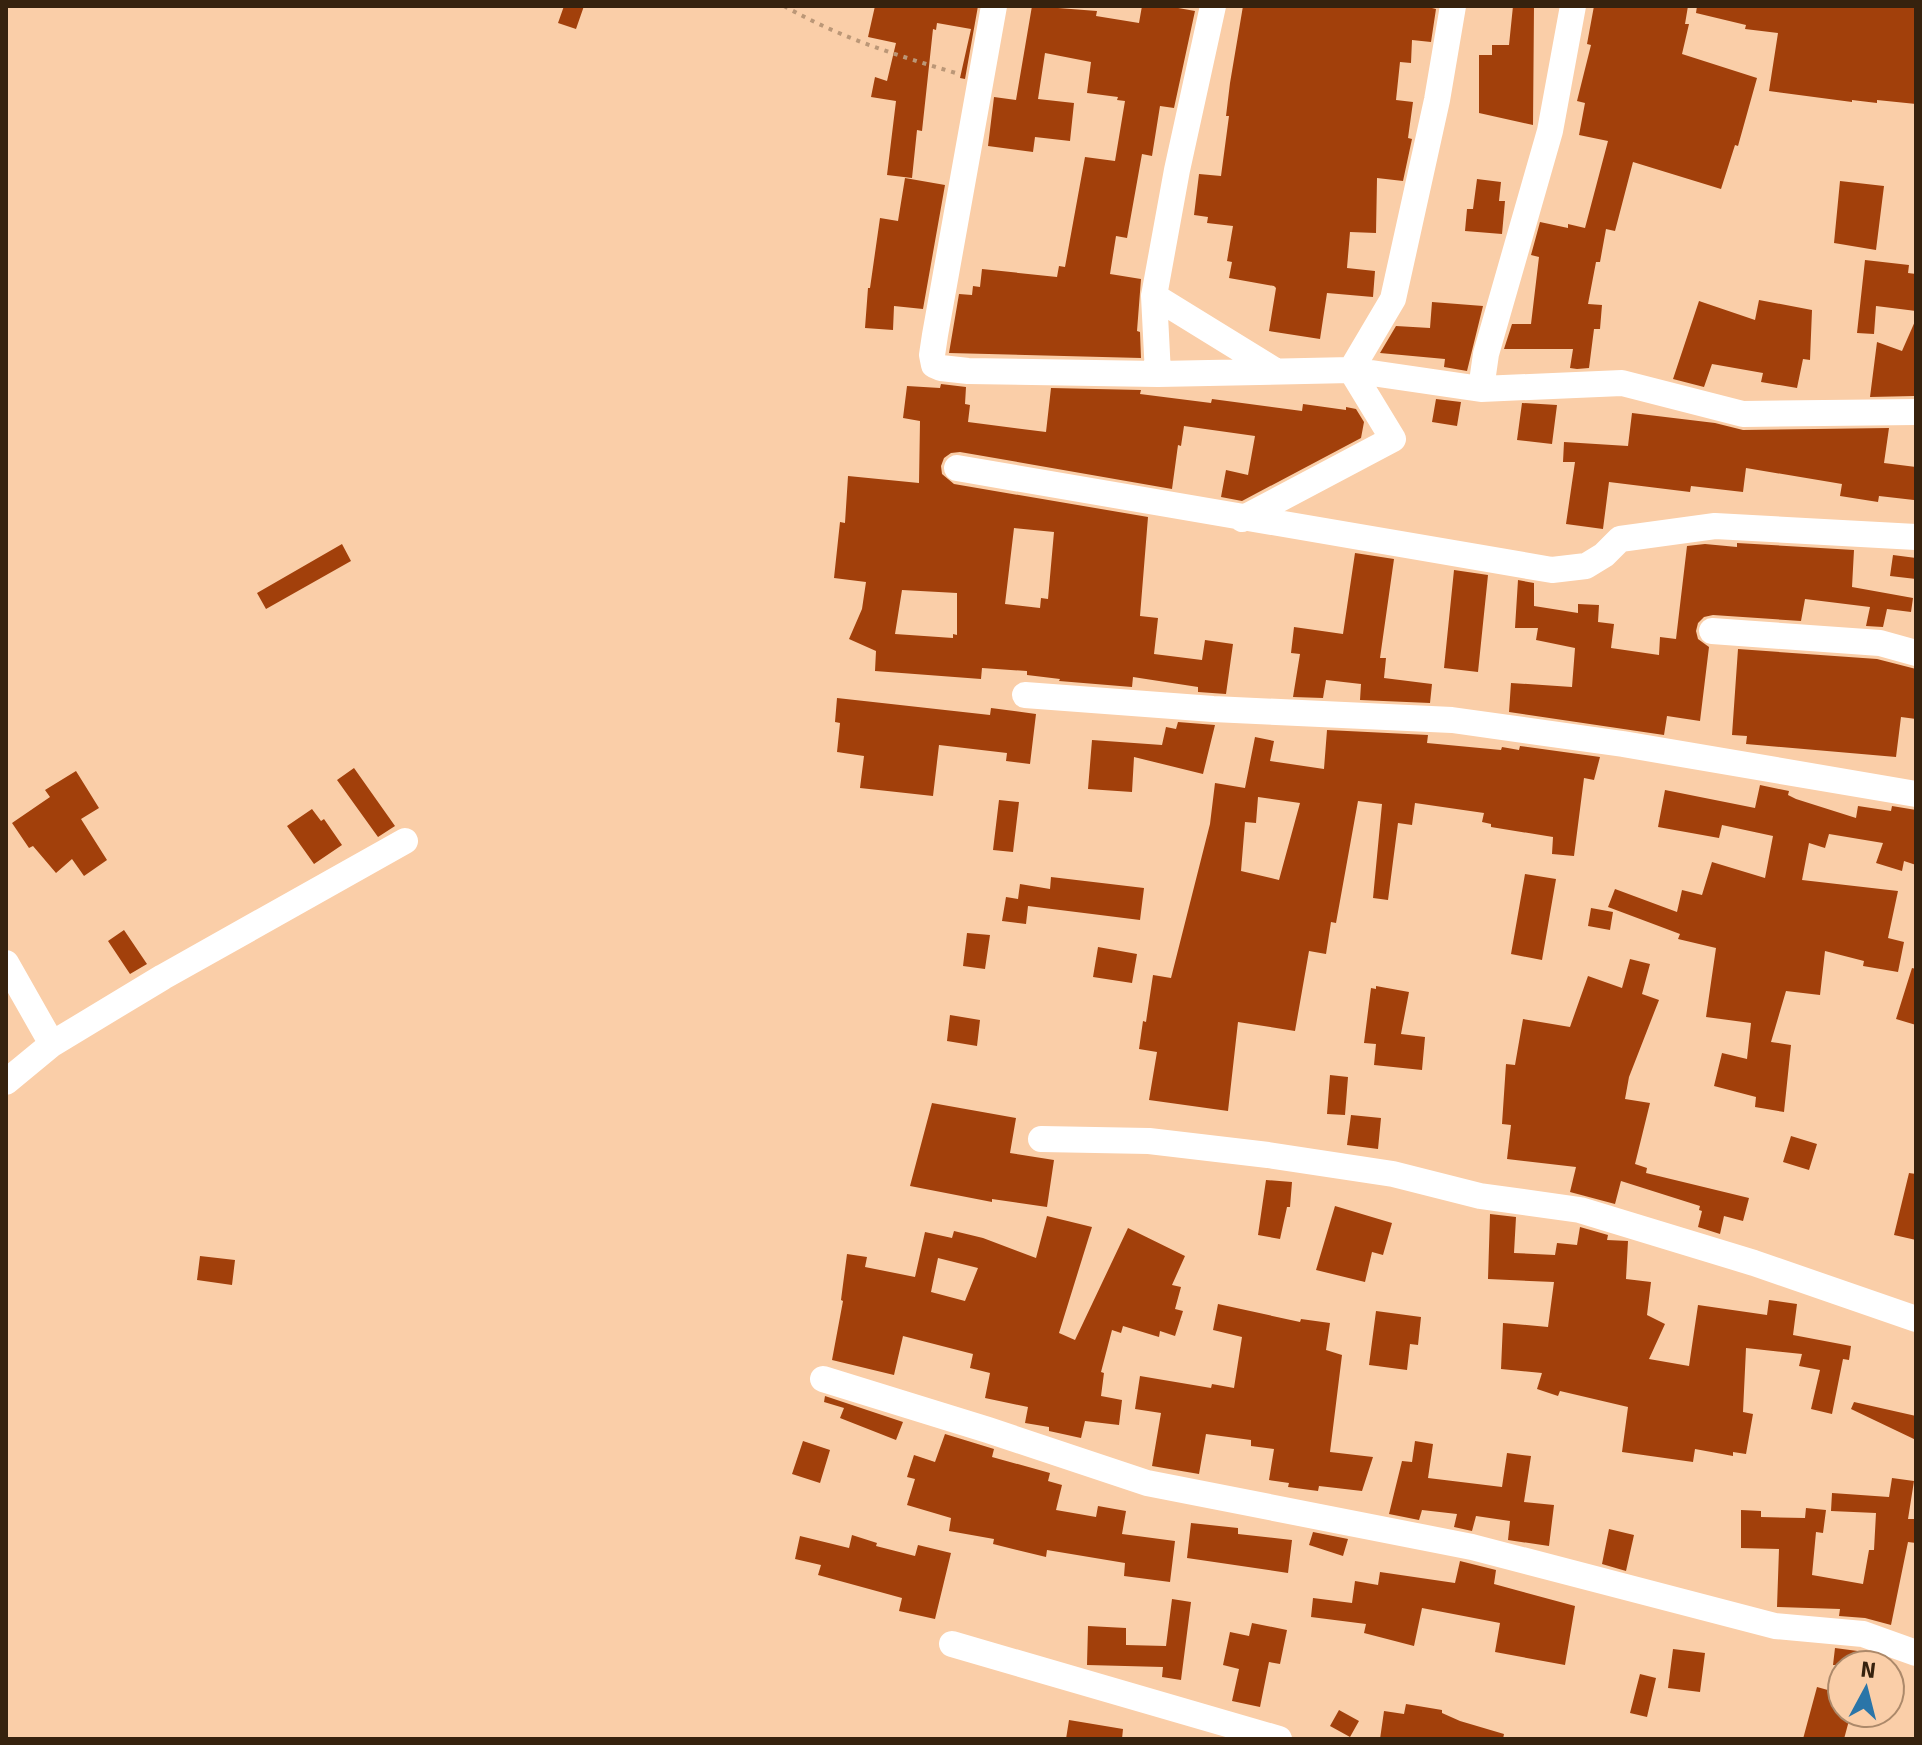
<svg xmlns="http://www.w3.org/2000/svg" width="1922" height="1745" viewBox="0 0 1922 1745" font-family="Signika,sans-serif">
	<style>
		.building { fill: #a2400b; fill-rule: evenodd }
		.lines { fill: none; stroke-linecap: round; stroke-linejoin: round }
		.path { stroke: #bb9777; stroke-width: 4; stroke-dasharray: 4 6; stroke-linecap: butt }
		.minor { stroke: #fff; stroke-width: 26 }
	</style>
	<rect width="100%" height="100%" fill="#facea8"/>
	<path class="building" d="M564,6h20l-8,23 -18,-6z
		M875,6h103l-13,73 -5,-1 11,-49 -34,-6 -1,7 -3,-1 -11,102 -5,-1 -5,48 -25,-3 9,-74 -25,-4 4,-20 12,4 9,-38 -28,-6z
		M1032,6l65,5 -1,5 43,7 3,-17h25l28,5 -21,97 -14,-2 -8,50 -10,-2 -15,84 -11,-2 -6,38 31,5 -4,52 3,1 1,26 -192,-5 10,-59 13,1 1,-9 7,1 2,-18 75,8 2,-11 6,1 20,-110 30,4 10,-60 -8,-1 1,-3 -31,-4 4,-31 -46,-9 -7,46 36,4 -4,38 -35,-4 -2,15 -45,-6 6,-49 22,3z
		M1243,6h181l12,3 -5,33 -19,-2 -1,23 -11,-1 -4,38 17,2 -5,36 4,1 -9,42 -26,-3 -1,55 -26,-1 -3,36 28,3 -2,26 -46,-4 -7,46 -51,-8 7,-43 -2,-2 -45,-8 3,-16 -5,-1 6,-35 -26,-3 1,-6 -14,-2 5,-41 22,2 8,-60h-3l4,-33z
		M1513,6h21l-1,119 -54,-12v-58h13v-10h17z
		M1594,6h94l-3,18h4l-7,30 75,24 -19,68 -3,-1 -14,44 -88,-27 -18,69 -9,-2 -6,33h-4l-8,42 14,1 -2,24h-6l-5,39 -12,1 -7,-1 3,-19h-69l8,-25h19l8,-67 -8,-2 9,-33 28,6v-4l17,4 23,-87 -29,-6 6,-32 -8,-2 14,-56 -4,-1z
		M1697,6h219v98l-39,-4v3l-25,-3v2l-83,-11 9,-58 -33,-4 1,-4 -50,-12z
		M905,178l40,7 -22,124 -29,-3 -1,24 -28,-2 3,-40h2l10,-70 18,3z
		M1477,179l24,3 -2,19h6l-3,33 -37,-3 2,-22h6z
		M1840,181l44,5 -8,64 -42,-7z
		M1865,260l44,5 -1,8 8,1v37l-40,-5 -2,28 -17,-1z
		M1759,300l53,10 -2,50 -7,-1 -6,29 -36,-6 2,-9 -51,-9 -8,23 -31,-8 26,-78 56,19z
		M1432,302l51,4 -16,65 -23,-4 1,-8 -65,-6 16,-27 34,2z
		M1916,319l-2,77 -44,1 7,-55 25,9z
		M941,384l25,3 -1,17 5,1 -2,17 78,10 5,-44 90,2 -1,4 71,9 1,-4 90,12 1,-7 43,6v-3l10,2 8,13 -3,16 -119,63 -21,-4 5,-27 22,5 7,-39 -71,-10 -3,20 -3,-1 -6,44 -212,-37 -9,1 -7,5 -3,8 1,8 12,10 194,33 -8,99 18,2 -4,36 48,6 3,-20 28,4 -7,50 -28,-2v-5l-65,-10 -1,10 -73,-6 1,-2 -33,-4v-4l-45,-3 -1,11 -106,-8 1,-20 -27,-12 13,-30 4,-27 -32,-4 6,-56 5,1 3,-47 71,7 1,-62 -17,-3 4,-32 33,2zM1014,528l40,4 -6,67 -7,-1 -1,10 -35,-4zM902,590l55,3v42l-4,-1v4l-58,-4z
		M1436,399l25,3 -4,24 -25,-4z
		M1522,403l35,2 -5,39 -35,-4z
		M1632,413l83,10 28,7 146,-2 -5,35 32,4 -2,33 -35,-4 -1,6 -38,-6 2,-12 -96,-16 -3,24 -52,-6 -1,6 -81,-10 -6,47 -37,-5 9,-62h-12l1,-20 64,4z
		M1737,543l117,7 -2,37 61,11 -2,14 -24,-3 -4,18 -17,-1 4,-19 -65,-8 -4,22 -88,-6 -9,2 -6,6 -2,8 2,8 11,8 -9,74 -33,-5 -3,19 -155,-23 2,-29 61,4 3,-39 -39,-8 2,-12h-23l3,-48 16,3v23l44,7v-9l21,1 -1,17 16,2 -3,24 48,7 1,-18 16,2 11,-93 18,-2 32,3z
		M342,544l9,17 -85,48 -9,-16z
		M1355,553l39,6 -14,99h6l-2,20 48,6 -2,19 -70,-3 1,-16 -35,-4 -3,18 -30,-1 7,-43 -9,-1 3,-26 49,7z
		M1893,555l23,3v21l-26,-3z
		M1454,570l34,5 -10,97 -34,-4z
		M1738,649l139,10 39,10v50l-15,-2 -5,40 -150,-13 1,-8 -15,-1z
		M837,698l153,17 1,-7 45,6 -6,50 -24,-3 1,-8 -68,-8 -6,51 -73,-8 4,-32 -27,-4 3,-29 -5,-1z
		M1178,722l37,3 -12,49 -69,-17 -2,35 -44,-3 4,-49 70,5 4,-18 10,2z
		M1327,730l101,5 -1,8 74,7 1,-3 17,3 1,-4 80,11 -6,23 -10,-2 -10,78 -22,-2 1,-17 -62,-10v-3l-9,-2 2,-9 -69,-10 -3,22 -14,-2 -10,77 -15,-2 9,-94 -24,-3 -22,122 -5,-1 -5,32 -17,-3 -14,80 -57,-9 -10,89 -79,-11 8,-48 -18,-3 4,-28 3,1 7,-47 18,3 39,-154 5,-41 30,5 10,-51 19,4 -4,20 54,8zM1258,797l42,6 -21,77 -38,-9 4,-49 11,1z
		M354,768l41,58 -17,11 -41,-57z
		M76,771l23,37 -18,11 26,41 -23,16 -12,-17 -16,14 -23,-27 -4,2 -17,-25 38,-26 -5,-7z
		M1760,785l29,6 -1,4 8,4 60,19 2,-12 33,5 1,-5 24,4v55l-12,-4 -2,10 -26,-8 7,-20 -54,-9 -4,14 -16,-5 -7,37 96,11 -10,47 16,4 -6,30 -35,-6 1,-5 -39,-10 -5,44 -34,-4 -15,51 20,3 -7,67 -29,-5 1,-10 -42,-11 8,-33 25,6 4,-36 -45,-6 10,-69 -38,-9 2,-5 -72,-27 7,-18 62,23 5,-22 20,5 10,-33 53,16 8,-42 -51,-11 -3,13 -61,-11 7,-37 90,18z
		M999,800l20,2 -6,50 -20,-2z
		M312,809l9,12 3,-2 18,26 -28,19 -27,-38z
		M1525,874l31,5 -14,81 -31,-6z
		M1051,877l93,11 -4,32 -112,-14 -2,18 -24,-3 4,-24 12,2 2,-15 30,5z
		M1591,908l22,4 -3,18 -22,-4z
		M124,930l23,34 -17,10 -22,-33z
		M967,933l23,2 -5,34 -22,-3z
		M1098,947l39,7 -5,29 -39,-6z
		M1630,959l20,5 -8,30 17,6 -30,77 -4,22 25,4 -15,61 12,4 -1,5 103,25 -6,23 -19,-5 -4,18 -22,-7 4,-16 -3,-1 1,-4 -79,-25 -6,23 -45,-12 6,-25 -69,-8 4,-34 -9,-1 4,-60 9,1 8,-46 47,8 18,-51 34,12z
		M1912,968l4,1v56l-20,-6z
		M1376,986l33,6 -8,42 24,3 -3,33 -48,-5 2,-21 -12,-1 7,-55 5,1z
		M950,1015l30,5 -3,26 -30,-5z
		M1330,1075l18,2 -3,38 -18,-1z
		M932,1103l84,15 -6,35 44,7 -7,47 -55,-8v3l-82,-16z
		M1351,1115l30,3 -3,31 -31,-4z
		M1791,1136l26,8 -8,26 -26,-8z
		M1909,1173l7,1v66l-22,-5z
		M1266,1180l26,2 -2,25h-3l-7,32 -22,-4z
		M1335,1206l57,17 -9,32 -11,-3 -7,30 -49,-12z
		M1490,1214l26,3 -2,36 41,2 2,-12 20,2 3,-18 28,8 -1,5 21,1 -2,38 25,3 -4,33 18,9 -16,35 40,7 9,-61 69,10 2,-15 28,4 -4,31 58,11 -2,14 -6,-1 -11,55 -21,-5 9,-39 -21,-4 3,-12 -56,-6 -3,64 10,2 -7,40 -13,-2v4l-38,-7 -2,13 -71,-10 6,-45 -68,-16 -2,5 -21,-7 5,-16 -41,-4 2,-46 45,4 6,-45 -66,-3z
		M1047,1216l45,11 -33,106 16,7 53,-112 57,28 -13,29 9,2 -6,22 8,2 -8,25 -15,-5 -1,6 -36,-11 -2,7 -9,-3 -11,42 3,1 -3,23 21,4 -3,25 -34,-4 -4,17 -32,-7v-4l-24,-4 3,-16 -43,-9 5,-25 -20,-5 3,-14 -70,-18 -9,39 -62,-15 11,-59 -2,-1 6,-46 20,3 -2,10 50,10 10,-45 27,6 2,-7 29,7 53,20zM938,1258l40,10 -13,33 -34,-9z
		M200,1256l35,4 -3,25 -35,-5z
		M1218,1304l82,18 1,-3 29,4 -4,27 16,5 -12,97 43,5 -11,34 -43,-5 -1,5 -30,-4 1,-4 -20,-3 5,-31 -23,-3v-6l-45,-6 -7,40 -47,-8 9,-53 -26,-4 5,-33 71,12 1,-4 22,4 8,-51 -29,-7z
		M1376,1311l45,6 -3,28 -8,-1 -3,26 -38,-5z
		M825,1396l78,26 -7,18 -56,-22 4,-10 -20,-6z
		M1854,1402l62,14v24l-65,-31z
		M945,1434l49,15 -2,8 58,16 -2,8 14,4 -6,25 40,7 2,-11 28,5 -4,23 53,7 -5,41 -46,-6 1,-13 -78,-13 -1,7 -53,-13 1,-5 -45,-8 2,-13 -44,-13 8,-26 -8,-2 7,-22 21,7z
		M803,1441l27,9 -10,33 -28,-9z
		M1415,1441l18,3 -5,34 74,9 5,-34 24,3 -7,46 30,3 -5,41 -41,-6 2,-19 -34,-5 -4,15 -18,-4 3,-13 -35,-4 -3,10 -30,-6 13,-53 10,1z
		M1892,1478l22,3 -6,38h8v24l-8,-1 -17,83 -26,-7 -26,-2 1,-7 -63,-2 2,-58 -38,-1v-38l20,1v6l44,1 1,-10 20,2 -3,23 -7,-1 -4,43 51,9 6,-34h5l2,-37 -45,-2 1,-18 57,4z
		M1191,1523l47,5v6l54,6 -4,33 -101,-15z
		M1609,1529l25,6 -8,36 -24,-7z
		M1313,1532l35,7 -5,17 -34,-11z
		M852,1535l25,8 -1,3 39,10 3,-11 33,8 -16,66 -36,-8 3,-13 -84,-23 3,-10 -26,-6 5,-23 49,12z
		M1460,1561l36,9 -2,14 81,22 -10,59 -70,-13 5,-29 -78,-15 -8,38 -50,-13 2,-9 -55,-7 2,-19 39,5 3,-22 23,4 2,-13 75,11z
		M1172,1599l19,3 -10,78 -19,-3 1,-10 -76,-2 1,-39 38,2v17l40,1z
		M1252,1623l35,7 -7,34 -11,-2 -9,45 -28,-6 7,-32 -16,-4 7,-33 19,4z
		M1835,1648l30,4 -1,13h-31z
		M1673,1649l32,4 -5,39 -32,-4z
		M1640,1674l16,4 -9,39 -17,-4z
		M1817,1687l25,7v19h9l-7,26h-41z
		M1406,1704l36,6v3l18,8 44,13 -1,5h-123l4,-28 20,3z
		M1339,1710l20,11 -9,16 -20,-11z
		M1069,1720l54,9 -1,10h-56z"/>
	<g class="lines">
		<path class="path" d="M784,6c59,33 112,49 175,68"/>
		<path class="minor" d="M994,6l-59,329 -3,20 2,10 7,3 27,3 190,3 193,-4 130,19 141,-6 121,31 173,-2
			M1154,296l120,74
			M1158,374l-4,-78 23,-126 36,-164
			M1481,389l5,-35 64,-223 23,-125
			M957,468l595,102 34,-4 18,-11 16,-16 95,-13 201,11
			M1242,519l151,-80 -42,-69 42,-71 44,-199 16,-94
			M1712,631l168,12 36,10
			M1025,695l188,14 239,11 171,24 293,50
			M6,963l46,81
			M6,1082l46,-38 111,-67 242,-136
			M1041,1139l108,2 119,14 125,19 87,22 100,14 174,53 162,56
			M823,1379l165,51 159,53 325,64 303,79 88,8 53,19
			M952,1644l327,95"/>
	</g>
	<rect width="1922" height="1745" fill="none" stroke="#36220e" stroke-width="16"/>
	<g transform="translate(1866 1689) rotate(7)"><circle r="38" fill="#facea8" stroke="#ac896a" stroke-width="2"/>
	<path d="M0-6L14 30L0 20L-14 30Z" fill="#2a75a8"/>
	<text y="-12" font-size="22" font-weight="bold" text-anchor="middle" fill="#36220e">N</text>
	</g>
</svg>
